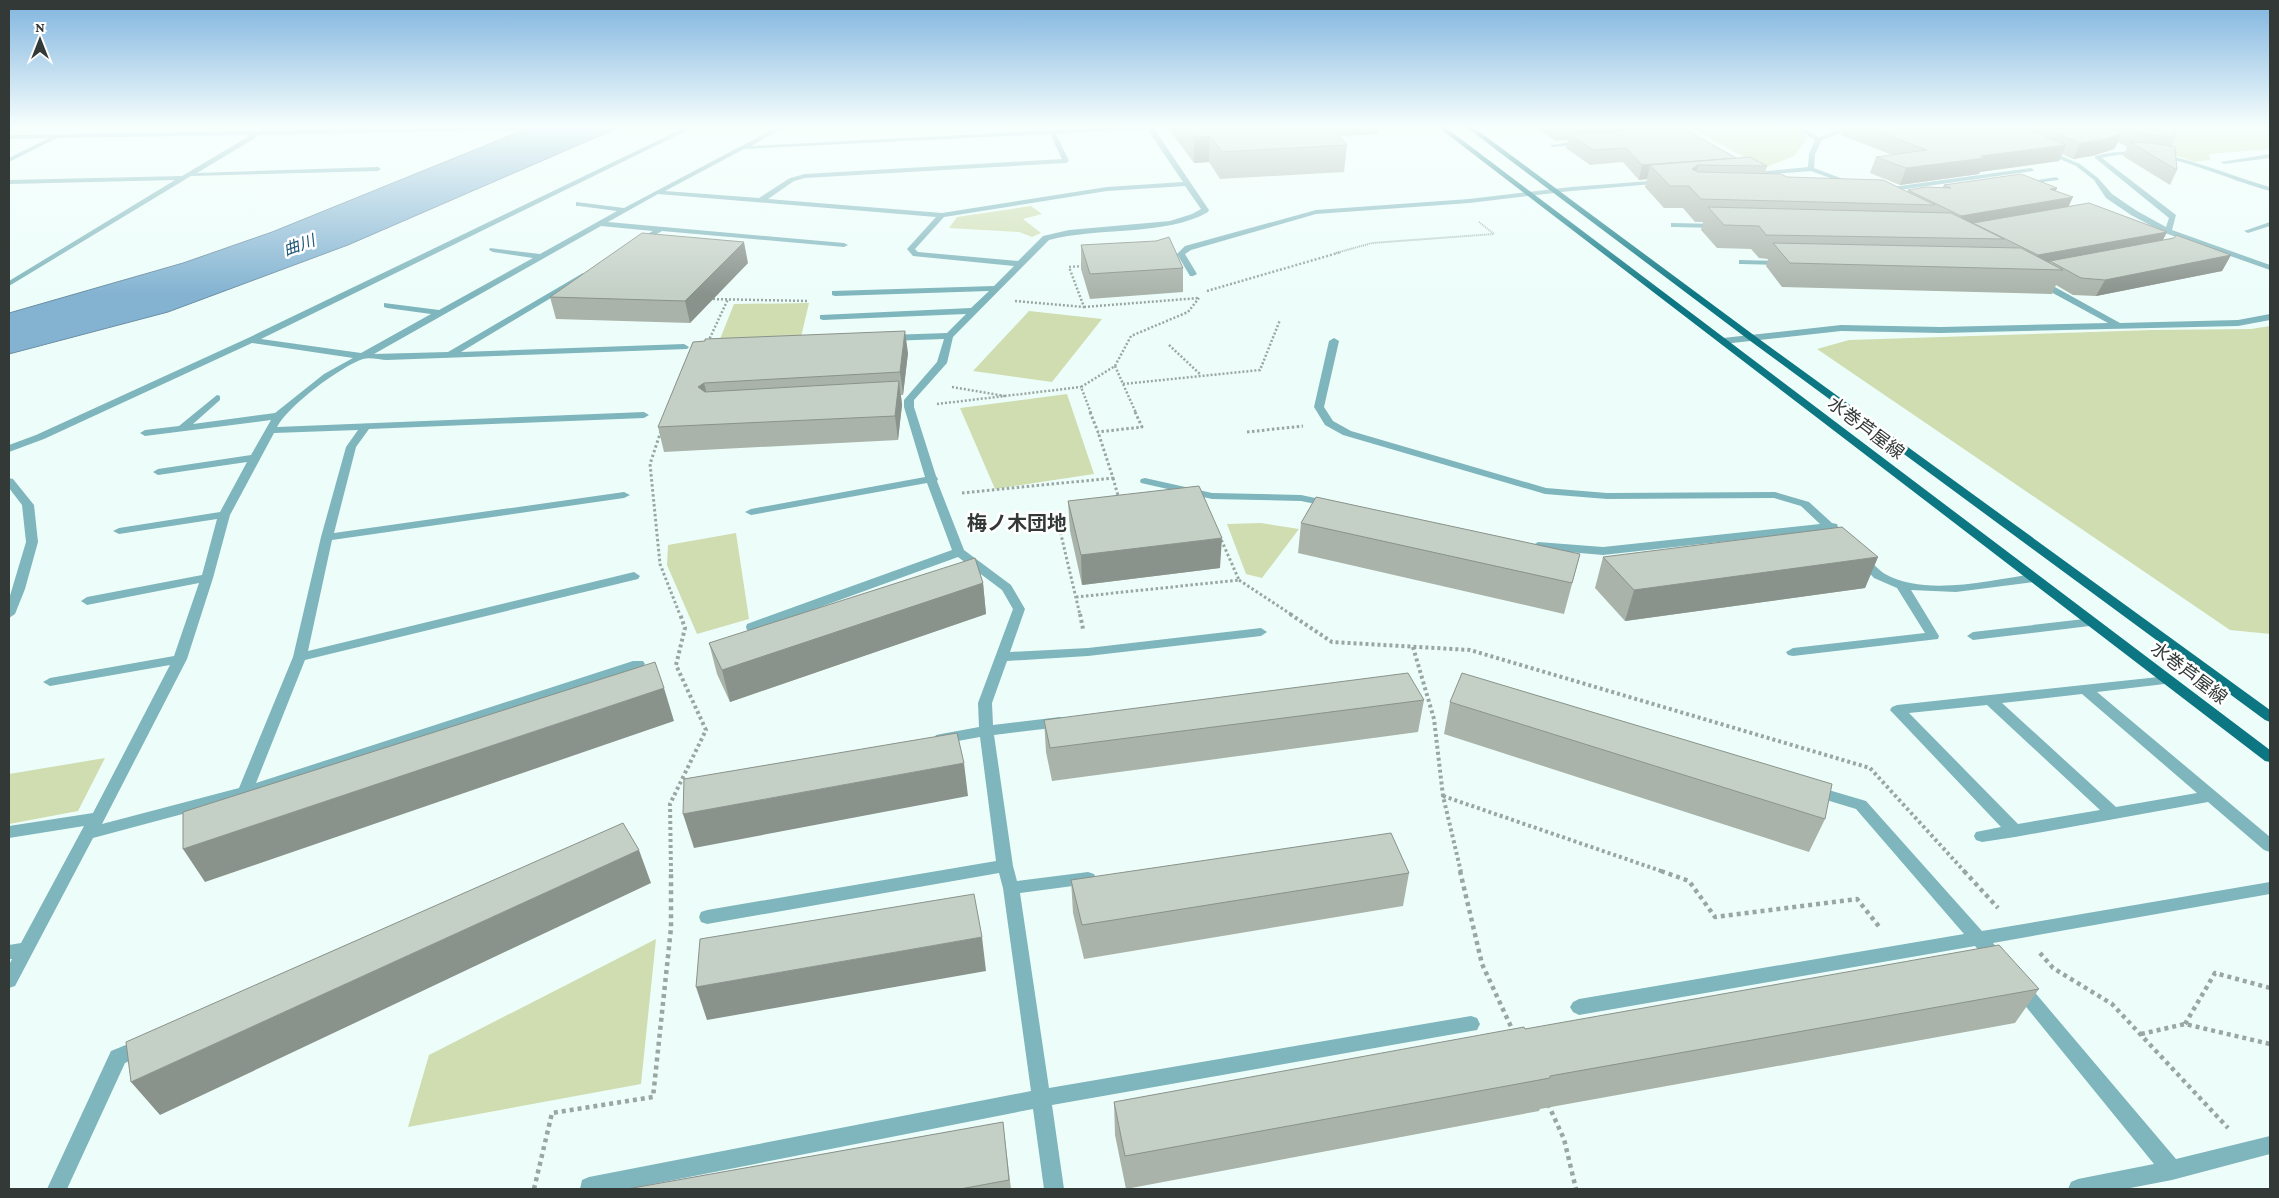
<svg xmlns="http://www.w3.org/2000/svg" width="2279" height="1198" viewBox="0 0 2279 1198" font-family="'Crimson Pro','Noto Sans JP',serif">
	<style>
		.green { fill: #cfddb1 }
		.water { fill: #83b3d1; stroke: #6b8ea3 }
		.lines { fill: none; stroke-linecap: round; stroke-linejoin: round }
		.path-far4 { stroke: #99a6a2; stroke-width: 2; stroke-dasharray: 1 1; stroke-linecap: butt }
		.path-far3 { stroke: #99a6a2; stroke-width: 2.5; stroke-dasharray: 2 2; stroke-linecap: butt }
		.path-far2 { stroke: #99a6a2; stroke-width: 3; stroke-dasharray: 2.5 2.5; stroke-linecap: butt }
		.path-far1 { stroke: #99a6a2; stroke-width: 4; stroke-dasharray: 3 3; stroke-linecap: butt }
		.path { stroke: #99a6a2; stroke-width: 4.5; stroke-dasharray: 4 4; stroke-linecap: butt }
		.minor { fill: #7fb5bc; fill-rule: evenodd }
		.major { fill: #0c7682; fill-rule: evenodd }
		.wall { fill: #a9b3aa }
		.shaded-wall { fill: #89928b }
		.building { fill: #c4d0c6; stroke: #89928b }
		.labels { text-anchor: middle; dominant-baseline: central; stroke-width: 5; stroke-linejoin: round; paint-order: stroke }
		.far-water-label { font-size: 16px; font-style: italic; fill: #1f5877; stroke: #fff }
		.street-label { font-size: 18px; fill: #323937; stroke: #fff }
		.quarter-label { font-size: 20px; font-weight: bold; fill: #323937; stroke: #fff }
	</style>
	<rect width="100%" height="100%" fill="#edfefa"/>
	<path class="green" d="M1689,127h100l19,10 -14,19 -30,12z
		M2177,127h93v22l-61,5 1,6 -15,2 -27,-9 1,-22z
		M1031,206l11,8 -19,5 18,14 -9,4 -13,-5 -70,-4 8,-11z
		M809,303l-8,34 -81,2 14,-35z
		M1029,311l73,8 -50,63 -79,-11z
		M2270,326v308l-40,-4 -413,-281 32,-9 303,-10 99,-1z
		M1067,394l27,80 -99,15 -35,-81z
		M1261,523l38,6 -37,49 -16,-4 -19,-50z
		M736,533l13,86 -52,15 -30,-69 1,-20z
		M105,758l-27,53 -69,13v-50z
		M656,939l-15,145 -233,43 21,-72z"/>
	<path class="water" d="M531,127h89l-272,118 -180,67 -159,42v-41l174,-50 89,-31z"/>
	<g class="lines">
		<path class="path-far4" d="M1336,253l36,-10 122,-9 -15,-12"/>
		<path class="path-far3" d="M1207,291l134,-39
			M709,299l99,2
			M1015,301l69,6 -15,-40 15,-1
			M1084,307l115,-9
			M708,342l20,-43
			M1169,345l32,30
			M1115,366l21,47
			M1115,366l16,-30 57,-24 11,-14
			M1123,384l137,-14 20,-50
			M952,387l53,9
			M937,404l144,-17
			M1091,413l-10,-26 34,-21"/>
		<path class="path-far2" d="M1090,412l8,20 44,-5 -7,-15
			M661,431l-11,33 10,100 20,51
			M1247,432l56,-6
			M1113,478l6,21
			M962,493l151,-15 -15,-46
			M1072,520l-14,2 22,93
			M1239,580l53,35
			M1076,597l163,-17 -19,-43"/>
		<path class="path-far1" d="M1080,614l3,15
			M1290,614l42,28 138,8 400,118 95,104
			M1413,647l21,72 9,77 18,76
			M1443,796l221,76
			M671,872l-1,-68 36,-74 -30,-65 9,-37 -5,-14"/>
		<path class="path" d="M1460,871l22,93 31,67
			M1661,871l28,10 26,36 142,-18 24,30
			M1964,871l34,37
			M2040,953l13,15 59,36 116,124
			M2185,1024l30,-51 55,15
			M2141,1034l44,-10 85,20
			M1548,1104l16,35 12,50
			M534,1189l18,-76 101,-16 18,-169v-57"/>
		<path class="minor" d="M477,127h110l-3,2 -324,6 -63,38 181,-6 3,2 -3,2 -187,5 -182,110v-5l166,-101 -166,4v-4l173,-4 69,-41 -194,3 -48,24v-4l40,-20 -40,1v-4z
			M686,127h8l-433,212 100,14 70,-39 -44,-6 -3,-1v-4l55,7 94,-52 -40,-6 -4,-2 1,-2 50,6 77,-43 -38,-5h-3v-4l48,6 153,-81h8l-34,19 363,-19h39l56,83 -1,2c-41,24 -111,15 -159,28l-96,97 -6,26 -33,37v7l22,69 2,3 -1,2 27,69 47,35 14,24 -15,43 78,-4 173,-20 6,4 -6,4 -173,20 -81,5 -15,42 1,22 67,-8 5,2 2,3 -2,3 -5,2 -66,8 19,131 4,15 71,-9 6,2 2,4 -2,4 -6,2 -68,9 29,195 422,-72 6,2 3,6 -3,6 -425,75 12,84h-20l-11,-80 -405,80h-48l2,-9 7,-3 442,-86 -28,-203 -4,-15 -292,51 -6,-2 -2,-5 2,-5 6,-2 289,-49 -16,-124 -39,7 -5,-1 -2,-4 2,-4 5,-1 38,-7 -1,-24 35,-94 -11,-19 -44,-33 -201,73h-10l-1,-3 1,-3 205,-74 -25,-67 -176,32 -6,-3 6,-3 174,-32 -21,-70v-7l33,-38 7,-23 -55,2 -5,-3 5,-3 58,-2 19,-19 -143,6 -3,-1v-4l151,-7 18,-17 -154,5 -3,-1v-4l162,-5 20,-20 -101,-10 -6,-7 29,-32 -278,-23 -50,28 236,21 4,2 -4,2 -182,-16 -23,13h-3v-4l17,-9 -52,-5 -227,128 74,-2 135,-79 4,2 -1,2 -125,75 223,-8 5,3 -2,2 -300,11c-7,0 -17,-3 -24,-1 -23,8 -74,46 -86,68l367,-15 5,3 -5,3 -275,11 -13,18 -22,86 290,-41 6,3 -6,3 -292,42 -24,111 326,-79 6,4 -2,3 -333,81 -49,123 377,-122h10l2,3 -2,3 -393,129 -157,42 -78,148 -6,2v-23l3,-6h-3v-14l12,-2 63,-117 -75,12v-12l84,-13 77,-148 -120,21 -7,-4 7,-4 124,-22 25,-73 -112,22 -6,-4 6,-4 115,-22 15,-56 -98,15 -6,-3 6,-3 101,-16 27,-50 -89,13 -5,-3 5,-3 93,-14 20,-35 -126,16 -5,-3 5,-3 34,-4 38,-31 3,1v4l-27,24 82,-11 49,-39 29,-16 -101,-15 -208,96 -35,13v-7l27,-10 212,-97zM1147,129l36,53 -76,5 -165,26 -174,-14 26,-18 11,-3 261,-15 3,-2 -13,-27zM1050,134l12,25 -257,15 -15,4 -31,20 -94,-7 79,-42zM1185,186l16,23 -9,5 -22,7 -101,9 -26,6 -25,25 -100,-9 -3,-3 29,-32 163,-26zM358,430l-12,17 -25,90 -28,120 -54,131 -137,36 85,-165 26,-81 17,-63 44,-82z
			M1793,127h8l18,10 28,-10h9l-34,13 -7,14 -1,14 45,17v2h-4l-44,-16 -65,5v-2l2,-1 60,-6 1,-13 6,-14z
			M1583,141l2,3 -32,3 -3,-2z
			M2045,149l35,15 18,14 14,16 25,17 29,16 3,-9 -74,-60v-2c60,-16 118,15 175,31v4c-53,-14 -112,-48 -168,-33l74,57 -4,15 98,35v5l-105,-37 -34,-18 -25,-17 -12,-18 -18,-14 -33,-14 -1,-1z
			M2270,154v4l-46,6 -3,-2z
			M2031,168l3,2 -1,1 -148,21 -4,-2 4,-2z
			M2056,177l3,2 -1,1 -36,5 -3,-2z
			M1663,180l3,2 -1,1 -94,8 -102,12 -153,11 -125,36 -6,4 12,20 -4,2h-3l-13,-22 8,-8 131,-36 153,-11 102,-12z
			M2270,222v4l-22,7 -4,-2z
			M1671,223l48,1 4,2 -4,2 -45,-1h-3z
			M1739,260l45,1 4,2 -4,2 -42,-1h-3z
			M2038,281h6l76,42 118,-3 32,-6v6l-32,6 -297,7 -100,-2 -118,13 -5,-3 5,-3 118,-13 100,2 167,-4 -70,-38z
			M1334,338l5,3 -15,66 9,14 18,10 195,57 61,5 168,-1 34,10 23,21 5,1 1,3 13,13 -6,4 -4,-2 -14,-12 -224,25 -69,-6 -2,-3 6,-4 65,5 217,-23 -19,-18 -27,-8 -167,1 -62,-5 -202,-59 -18,-10 -11,-18 15,-66z
			M9,478l4,1 21,26 4,37 -13,47 -10,25 -6,4v-19l17,-57 -4,-37 -13,-17z
			M1145,478l67,15 89,2 33,7 2,2 -6,3 -29,-6 -89,-2 -71,-16 -1,-2 1,-2z
			M1862,554l4,1c6,7 12,15 19,19 41,23 105,6 149,0l6,4 -6,4 -78,10 -45,-2 28,46 -1,3 -145,17 -5,-1 -2,-3 7,-4 132,-15 -28,-45 -23,-10 -16,-17 -2,-3 2,-3z
			M2093,618l6,4 -1,3 -125,15 -6,-4 6,-4z
			M2168,676l7,4 -2,3 -76,9 173,145v15l-6,-2 -56,-48 -193,35 -33,5 -6,-2 -2,-4 2,-4 25,-5 -111,-117 2,-3 5,-2zM2082,694l115,99 -81,14 -114,-104zM1987,705l113,105 -82,14 -109,-111z
			M1815,786l51,15 116,130 288,-49v12l-277,49 14,17 -3,5c-14,5 -21,-10 -29,-19l-396,69 -6,-3 -3,-5 3,-5 6,-3 385,-65 -108,-125 -46,-14 -3,-4 3,-4z
			M2020,979l6,3 150,177 94,-23v18l-98,26 -47,9h-57l3,-7 7,-3 76,-15 -140,-172 -3,-5 3,-5z
			M143,1038l7,2 2,6 -2,6 -25,11 -58,126h-20l64,-138z"/>
		<path class="major" d="M1438,127h7l825,623v12l-5,-1z
			M1466,127h7l282,209 515,374v12l-5,-2 -516,-380z"/>
	</g>
	<path class="wall" d="M1168,127h211l-1,7 -39,2 8,9 -3,27 -124,7 -11,-17 -15,1 -26,-35z
		M1534,127h134l-1,2 69,29 31,8 -2,8 22,3 120,15 1,-2 34,-2 2,-3 113,3 -2,3 13,16 99,25 -4,8 68,15 -9,16 -126,25 -23,-1 -17,-10 -4,9 -270,-7 -16,-21 2,-7 -9,-1 -8,-9 -34,-1 -16,-18 2,-8h-8l-12,-14h-19l-19,-21 2,-8 -8,1 -16,-18 -33,3 -24,-17 2,-8 -12,1z
		M1826,127h15l-9,3z
		M1844,127h330l1,11 -4,8 6,24 -7,15 -47,-29 4,-9 -9,-5 -4,7 -22,7 -19,3 -11,-5 -3,7 -79,11 -1,2 -79,11 -30,-12 6,-16 16,-2 -51,-20z
		M1081,245l102,23v24l-93,7 -9,-30z
		M748,263l-58,60 -134,-4 -6,-22z
		M693,342l215,11 -5,42h-2l1,10 -4,35 -234,12 -6,-25z
		M1068,501l152,67 -138,17 -12,-54z
		M1301,523l279,31 -16,60 -266,-61z
		M1603,557h275l-13,31 -240,33 -30,-33z
		M983,583l3,31 -256,88 -13,-28 -8,-31z
		M1424,700l-6,32 -366,49 -6,-29 -2,-32z
		M1450,702l375,117 -16,33 -365,-118z
		M1409,873l-6,33 -319,53 -11,-46 -2,-33z
		M2039,989l-24,34 -475,86 -1,2 -413,78 -11,-54 -1,-33 411,-73z
		M1003,1122l8,67h-384z"/>
	<path class="shaded-wall" d="M1833,127h8l-9,3z
		M2122,134l-8,15 -22,7 -19,3 7,-16z
		M1210,136l-1,26 -15,1v-26z
		M2066,145l-7,16 -79,11 -1,2 -79,11 6,-17 75,-12z
		M1736,158l-2,8 -36,-1 -6,21h-3l-39,-21 -3,14 -8,1 3,-15z
		M2057,188l-6,13 22,-4 -7,15 -93,11 -2,6 -17,3 7,-16 89,-27z
		M2167,232l-8,15 -109,14 -3,7 -16,1 7,-14z
		M744,242l4,21 -58,60 -5,-22z
		M2231,255l-9,16 -126,25 9,-16z
		M905,331l3,22 -5,42 -3,-23z
		M899,381l3,24 -4,35 -3,-24z
		M704,383l6,23 -12,-19z
		M1222,538l-2,30 -138,17 -1,-30z
		M1878,557l-13,31 -240,33 9,-31z
		M983,583l3,31 -256,88 -8,-32z
		M664,688l10,33 -469,161 -22,-33z
		M964,763l4,33 -274,52 -11,-34z
		M639,850l12,33 -491,232 -29,-33z
		M982,937l4,34 -279,49 -11,-33z"/>
	<path class="building" d="M1187,127h144l16,18 -125,7 -12,-16 -16,1z
		M1866,127h155l45,18 -85,11 4,2 -79,10 -30,-11 51,-7z
		M2039,127l5,1 6,-1h60l12,7 -22,6 -20,3z
		M2127,127h47l1,11 -39,-6z
		M1683,128l53,30 -94,7 -16,-17 -33,2 -24,-16z
		M2130,142l21,1 24,4 2,23z
		M1750,157l17,9 -69,-1 -6,4 6,3 83,2 6,3 96,3 52,25 -234,-6 -12,-13h-19l-20,-21z
		M2021,174l36,14 -7,1 23,8 -112,19 -53,-26 18,-3 25,1 -7,-3z
		M2089,203l78,29 -129,23 -65,-32z
		M1708,207l243,6 53,26 -238,-4 -7,-9 -35,-1z
		M642,233l102,9 -59,59 -135,-4z
		M2176,235l55,20 -126,25 -24,-2 -31,-17 124,-23z
		M1169,237l14,31 -93,6 -9,-29 75,-4z
		M1773,243l248,5 42,22 -273,-7z
		M905,331l-5,41 -196,11 -6,4 7,5 194,-11 -4,35 -237,11 35,-85 12,-1v-2z
		M1199,486l23,52 -141,17 -13,-54z
		M1316,497l264,57 -8,29 -271,-60z
		M1842,527l36,30 -244,33 -31,-33z
		M975,558l8,25 -261,87 -13,-27z
		M655,662l9,26 -481,161v-37z
		M1408,673l16,27 -374,48 -6,-28z
		M1462,673l370,111 -7,35 -375,-117z
		M957,733l7,30 -281,51 1,-35z
		M623,823l16,27 -508,232 -5,-40z
		M1391,833l18,40 -327,52 -11,-45z
		M974,894l8,43 -286,50 4,-48z
		M1999,945l40,44 -489,87v2l-425,78 -11,-54 410,-75 1,2z
		M1003,1122l6,58 -49,9h-333z"/>
	<linearGradient id="sky" x2="0" y2="1"><stop stop-color="#7fb4df"/><stop offset="0.43" stop-color="#f7fffd"/><stop offset="1" stop-color="#f7fffd" stop-opacity="0"/></linearGradient>
	<rect width="2279" height="295" fill="url(#sky)"/>
	<g class="labels">
		<g class="far-water-label">
			<text transform="translate(299 245) rotate(-20)">曲川</text>
		</g>
		<g class="street-label">
			<text transform="translate(1866 428) rotate(37)">水巻芦屋線</text>
			<text transform="translate(2189 673) rotate(37)">水巻芦屋線</text>
		</g>
		<g class="quarter-label">
			<text x="1017" y="523">梅ノ木団地</text>
		</g>
	</g>
	<rect width="2279" height="1198" fill="none" stroke="#323937" stroke-width="20"/>
	<g transform="translate(40 40)" stroke="#ffffff" stroke-width="4" paint-order="stroke">
	<path d="M0-4L9 19L0 12L-9 19Z" fill="#323937"/>
	<text y="-8" font-size="14" font-weight="bold" text-anchor="middle" fill="#323937">N</text>
	</g>
</svg>
